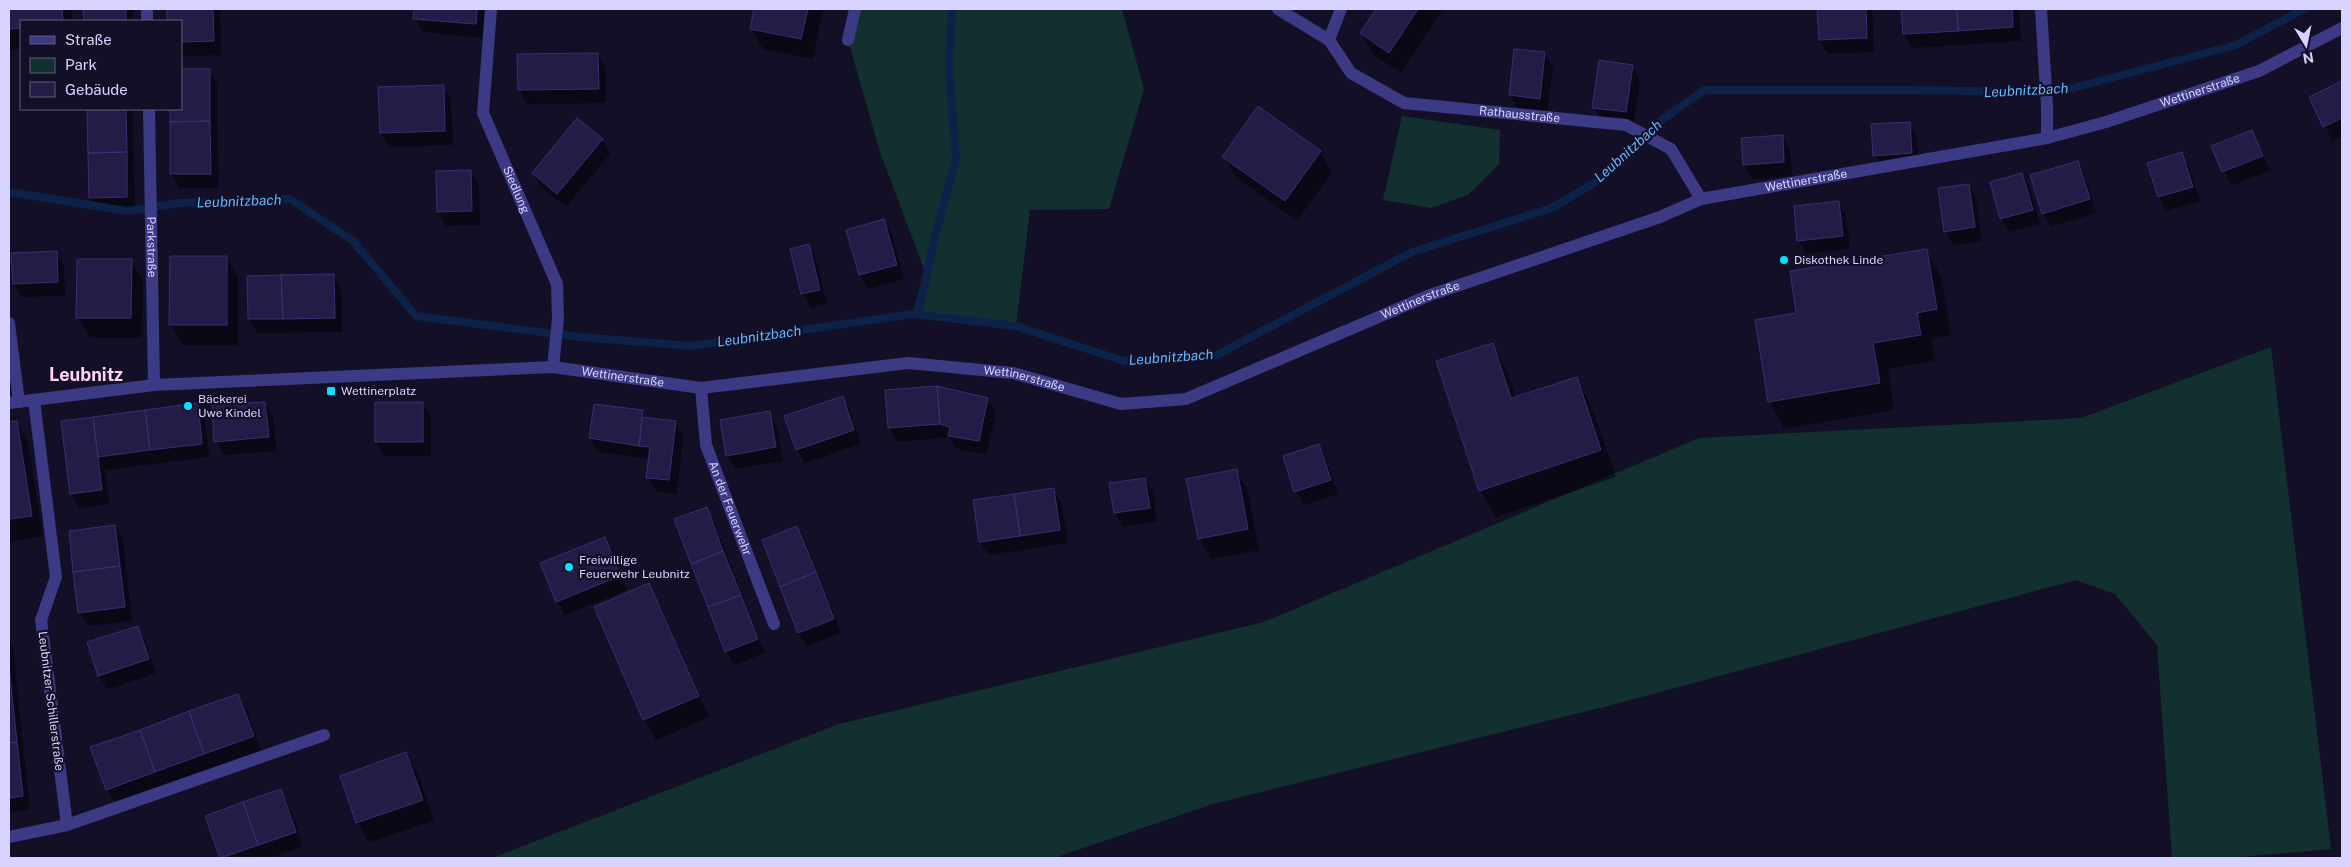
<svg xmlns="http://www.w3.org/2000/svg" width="2351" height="867" viewBox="0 0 2351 867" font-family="'Public Sans',sans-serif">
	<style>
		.green { fill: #12302f }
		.shadow { fill: #0007 }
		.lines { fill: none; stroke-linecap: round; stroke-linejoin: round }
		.stream { stroke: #0c2248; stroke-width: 8 }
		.building { fill: #241b47; stroke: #3b2d73 }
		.minor { stroke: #3d3a85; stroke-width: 12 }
		.tertiary { stroke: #3d3a85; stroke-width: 12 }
		.poi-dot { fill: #00e5ff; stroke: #130f26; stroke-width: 2 }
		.labels { text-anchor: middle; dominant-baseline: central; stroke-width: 4.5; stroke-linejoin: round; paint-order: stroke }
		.street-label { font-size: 12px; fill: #d9d4ff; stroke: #130f26 }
		.poi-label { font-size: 12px; fill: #d9d4ff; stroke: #130f26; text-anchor: start }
		.water-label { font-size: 14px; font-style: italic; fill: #62b6ff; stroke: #130f26 }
		.district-label { font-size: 18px; font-weight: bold; fill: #ffd6f0; stroke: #130f26 }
	</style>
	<rect width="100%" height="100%" fill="#130f26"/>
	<path class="green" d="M855,9h267l22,80 -35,120 -79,1 -14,116 -103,-12 11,-45 -44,-117 -32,-112z
		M1402,116l98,14 -1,34 -31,31 -37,13 -48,-8z
		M2271,347l60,502 -102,9h-57l-15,-213 -42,-51 -39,-14 -468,126 -395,98 -159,54h-562l347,-134 425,-102 435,-184 382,-20z"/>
	<path class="shadow" d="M9,9h63v12h-51v28l-12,1z
		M84,9h49v12h-48z
		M168,9h52l1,46 -40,1v-35h-13z
		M416,9h70l-3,29 -60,-6 -8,-14z
		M755,9h68l-10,50 -50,-10 -12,-20z
		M1378,9h65l-42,64 -28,-19 -12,-21z
		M1819,9h53l2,43 -46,2 -8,-14z
		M1903,9h116l2,32 -109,7 -8,-14z
		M598,54l8,14v35l-79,1 -8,-14v-35z
		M1545,54l8,14 -6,44 -29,-3 -8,-14z
		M1632,66l8,14 -6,46 -32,-4 -8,-14z
		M209,70l8,14 1,104h-38l-8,-14 -1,-65h10z
		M2342,83v53l-10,4 -21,-43z
		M443,86l8,14 2,45 -64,2 -8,-14z
		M88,109h45l2,102h-37l-8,-14z
		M1909,123l8,14 2,30 -36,2 -8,-14z
		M2251,131l19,39 -39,16 -18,-40z
		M1782,136l8,14 2,26 -40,3 -8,-14 -2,-26z
		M602,140l8,14 -44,53 -25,-20 -8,-14z
		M1320,152l12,20 -35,49 -61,-44 -12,-20z
		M2181,154l8,13 11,34 -33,10 -8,-14 -10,-33z
		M2077,162l8,14 11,37 -45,14 -8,-14z
		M471,171l8,14 1,40 -34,1 -8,-14z
		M2022,174l8,14 10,36 -31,8 -8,-14z
		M1968,185l8,14 6,42 -29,4 -8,-14z
		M1838,202l8,14 4,33 -44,5 -8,-14z
		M884,221l8,14 12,44 -36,10 -8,-14 -12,-44z
		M808,246l8,14 11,44 -16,4 -8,-14 -11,-44z
		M1926,250l15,27 10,59 -19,3 3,22 -47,8 6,41 -110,18 -15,-27 29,-87z
		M56,252l8,14 1,30 -43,1 -8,-13z
		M227,258l11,20v67h-55l-12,-21z
		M131,260l12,21 -1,57h-52l-12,-21z
		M334,276l8,14v42l-85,1 -8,-14z
		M1492,344l15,27 9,27 60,-20 15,27 25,72 -120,40 -16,-26 -42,-129z
		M886,391l102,8 8,14 -10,41 -29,-5 -8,-12 -52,5 -8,-14z
		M842,397l8,14 11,33 -56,19 -8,-14z
		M265,403l8,14 4,34 -53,4 -8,-14z
		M423,403l8,14v39h-47l-8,-14z
		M197,405l8,14 4,38 -104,13 4,34 -30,4 -8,-14 -8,-72z
		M643,412l4,7 28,3 8,14 -6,58 -21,-3 -8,-13 2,-19 -52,-7 -8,-14z
		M769,413l8,14 6,34 -48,8 -8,-14z
		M16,422l12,21 15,93 -34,6v-118z
		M1318,446l8,13 12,35 -34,11 -8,-14z
		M1236,471l12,20 11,59 -48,9 -12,-21z
		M1145,479l8,14 4,28 -34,6 -8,-14z
		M1053,489l8,14 7,40 -80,12 -8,-14z
		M706,508l8,14 51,131 -31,12 -8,-14z
		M115,526l8,14 9,81 -44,5 -8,-14z
		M797,528l8,13 36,92 -34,13 -8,-13 -36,-92z
		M604,538l23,52 -62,25 -8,-14z
		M648,585l12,20 49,112 -53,23 -12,-21z
		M137,627l8,14 11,32 -49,16 -8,-14z
		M9,640l4,8 17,162 -21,2z
		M238,695l8,14 15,41 -146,53 -8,-14z
		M406,754l12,20 16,46 -65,23 -12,-21z
		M280,790l8,14 10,26 -77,28 -14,-42z
		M298,832l5,14 -34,12h-43z"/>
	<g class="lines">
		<path class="stream" d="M9,192l118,19 53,-8 110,-4 63,42 63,75 164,21 111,9 222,-32 103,12 108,35 89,-4 199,-105 140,-44 52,-31 29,-26 30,-32 41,-29h208l115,2 46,-4 163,-43 68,-36
			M918,315l17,-79 21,-77 -7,-92 3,-58"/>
	</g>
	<path class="building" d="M9,9h53l1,12h-42v7l-12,1z
		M83,9h43v12h-42z
		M167,9h46l1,32 -33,1v-21h-14z
		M414,9h63l-1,15 -63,-5z
		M754,9h54l-7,30 -51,-10z
		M1376,9h42l-29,44 -29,-20z
		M1817,9h49l1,29 -48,2z
		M1901,9h56l1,22 -55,3z
		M1957,9h55l1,18 -55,4z
		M1514,49l31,3 -5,47 -31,-4z
		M598,53l1,36 -81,1 -1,-36z
		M1599,60l34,5 -7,47 -34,-4z
		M181,69h29v52l-40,1v-13h11z
		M2342,81v37l-19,9 -14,-30z
		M444,85l1,46 -65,2 -2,-46z
		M1258,106l63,45 -36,50 -63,-44z
		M87,109h39l1,43 -39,1z
		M577,118l26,21 -46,55 -25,-21z
		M210,121l1,53h-41v-52z
		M1910,122l2,31 -39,3 -2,-32z
		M2252,130l11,26 -41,16 -11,-26z
		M1783,135l1,27 -41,3 -2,-27z
		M127,152v45l-38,1 -1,-45z
		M2182,152l11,35 -35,10 -11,-34z
		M2078,161l12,38 -48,15 -12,-39z
		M471,170l1,41 -35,1 -1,-41z
		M2022,173l11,37 -33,9 -10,-37z
		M1969,184l6,43 -31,5 -6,-44z
		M1839,201l4,35 -46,5 -3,-35z
		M884,219l13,46 -38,10 -13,-45z
		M809,244l11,46 -19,4 -11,-45z
		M1927,249l10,60 -20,4 4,22 -48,8 7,40 -112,19 -13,-82 41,-7 -6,-42z
		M57,251l1,31 -45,2 -2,-31z
		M170,256h57v69h-58z
		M77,259h55l-1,59h-55z
		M334,274l1,44 -52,1 -2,-44z
		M281,275l2,44h-35l-1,-43z
		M1493,343l18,55 66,-21 24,73 -122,41 -43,-130z
		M937,386l51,12 -9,43 -31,-5 2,-9 -10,-3z
		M937,386l3,38 -52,4 -3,-38z
		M843,396l11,34 -58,20 -12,-34z
		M265,402l4,35 -55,5 -2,-37z
		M375,402h48v40h-48z
		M198,403l4,41 -52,6 -5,-40z
		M594,404l49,6 -4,36 -50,-8z
		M145,410l5,40 -52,7 -5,-40z
		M770,411l6,36 -50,9 -6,-36z
		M93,417l9,73 -32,4 -9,-73z
		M642,417l34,4 -7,59 -23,-2 4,-31 -11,-1z
		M17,421l15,95 -23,3v-97z
		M1319,444l12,36 -37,12 -11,-36z
		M1237,469l11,60 -50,10 -12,-60z
		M1145,478l5,30 -36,5 -5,-30z
		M1054,488l6,42 -40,6 -6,-42z
		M1014,494l6,42 -41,6 -6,-42z
		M707,507l16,44 -32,13 -17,-45z
		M115,525l5,41 -47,6 -4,-41z
		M797,526l19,46 -36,15 -18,-47z
		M605,537l15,39 -64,26 -16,-39z
		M723,551l18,44 -33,12 -17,-43z
		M120,566l5,41 -47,6 -5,-41z
		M816,572l18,47 -36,14 -18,-46z
		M649,583l50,113 -56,24 -49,-113z
		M741,595l17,44 -33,13 -17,-45z
		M138,626l11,33 -51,17 -11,-34z
		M9,661l2,26 -2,1z
		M11,687l6,55 -8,1v-55z
		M238,694l16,42 -50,18 -15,-43z
		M189,711l15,43 -49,18 -15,-42z
		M140,730l15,42 -49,18 -16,-43z
		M17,742l6,54 -14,2v-55z
		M406,752l17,48 -67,23 -16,-47z
		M281,789l15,43 -38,13 -15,-43z
		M243,802l15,43 -38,13 -15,-42z"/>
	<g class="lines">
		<g class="minor">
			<path d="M147,9v12"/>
			<path id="s1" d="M491,9l-8,104 74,171 1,35 -5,48"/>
			<path d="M1278,9l51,31"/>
			<path id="s2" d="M1341,9l-12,31 22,33 53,30 222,22 45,24 30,50"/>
			<path d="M2041,9l6,97v32"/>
			<path d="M848,40l7,-31"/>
			<path id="s3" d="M149,109l5,276"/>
			<path d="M9,323l10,79"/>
			<path id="s4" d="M701,388l5,57 68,179"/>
			<path d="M67,825l257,-90"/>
			<path d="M9,837l58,-12 -26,-205 15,-43 -22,-177"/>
		</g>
		<path class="tertiary" id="s5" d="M9,403l145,-18 399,-18 148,21 207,-25 105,10 108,31 65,-5 244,-104 230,-78 41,-18 346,-61 59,-16 153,-51 83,-43"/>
	</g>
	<g class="poi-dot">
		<circle cx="1784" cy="260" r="5"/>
		<rect x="326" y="386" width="10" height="10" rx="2.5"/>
		<circle cx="188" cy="406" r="5"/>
		<circle cx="569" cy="567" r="5"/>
	</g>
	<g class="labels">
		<g class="street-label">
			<text stroke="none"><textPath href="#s5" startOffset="2251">Wettinerstraße</textPath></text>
			<text stroke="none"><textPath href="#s2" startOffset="250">Rathausstraße</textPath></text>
			<text stroke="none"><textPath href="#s5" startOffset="1846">Wettinerstraße</textPath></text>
			<text stroke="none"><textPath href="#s1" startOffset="188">Siedlung</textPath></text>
			<text stroke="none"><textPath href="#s3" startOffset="138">Parkstraße</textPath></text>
			<text stroke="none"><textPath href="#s5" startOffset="1441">Wettinerstraße</textPath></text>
			<text stroke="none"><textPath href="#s5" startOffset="616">Wettinerstraße</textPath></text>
			<text stroke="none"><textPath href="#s5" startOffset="1021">Wettinerstraße</textPath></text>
			<text stroke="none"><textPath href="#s4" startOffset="125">An der Feuerwehr</textPath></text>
			<text transform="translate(51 701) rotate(83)">Leubnitzer Schillerstraße</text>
		</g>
		<g class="poi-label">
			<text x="1794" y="260">Diskothek Linde</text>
			<text x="341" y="391">Wettinerplatz</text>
			<text x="198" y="399">Bäckerei<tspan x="198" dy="14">Uwe Kindel</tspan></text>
			<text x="579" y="560">Freiwillige<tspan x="579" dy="14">Feuerwehr Leubnitz</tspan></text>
		</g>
		<g class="water-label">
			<text transform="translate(2026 90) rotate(-3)">Leubnitzbach</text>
			<text transform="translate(1628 151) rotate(-42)">Leubnitzbach</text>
			<text transform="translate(239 201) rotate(-2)">Leubnitzbach</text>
			<text transform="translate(759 336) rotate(-8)">Leubnitzbach</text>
			<text transform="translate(1171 357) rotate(-4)">Leubnitzbach</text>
		</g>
		<g class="district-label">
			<text x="86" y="374">Leubnitz</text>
		</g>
	</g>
	<rect width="2351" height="867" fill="none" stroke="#d9d4ff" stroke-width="20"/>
	<rect x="20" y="20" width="162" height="90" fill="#130f26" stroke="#625e7d"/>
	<rect x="30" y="36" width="25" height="8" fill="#3d3a85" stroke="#625e7d"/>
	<text x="65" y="45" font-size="15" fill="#d9d4ff">Straße</text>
	<rect x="30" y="58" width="25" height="15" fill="#12302f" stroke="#625e7d"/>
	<text x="65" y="70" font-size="15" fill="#d9d4ff">Park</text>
	<rect x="30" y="82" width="25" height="15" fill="#241b47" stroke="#625e7d"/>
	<text x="65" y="95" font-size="15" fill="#d9d4ff">Gebäude</text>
	<g transform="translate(2306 45) rotate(170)" stroke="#130f26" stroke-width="4" paint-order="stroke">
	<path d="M0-4L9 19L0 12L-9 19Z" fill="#d9d4ff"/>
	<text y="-8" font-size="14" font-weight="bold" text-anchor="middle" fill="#d9d4ff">N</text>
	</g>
</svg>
